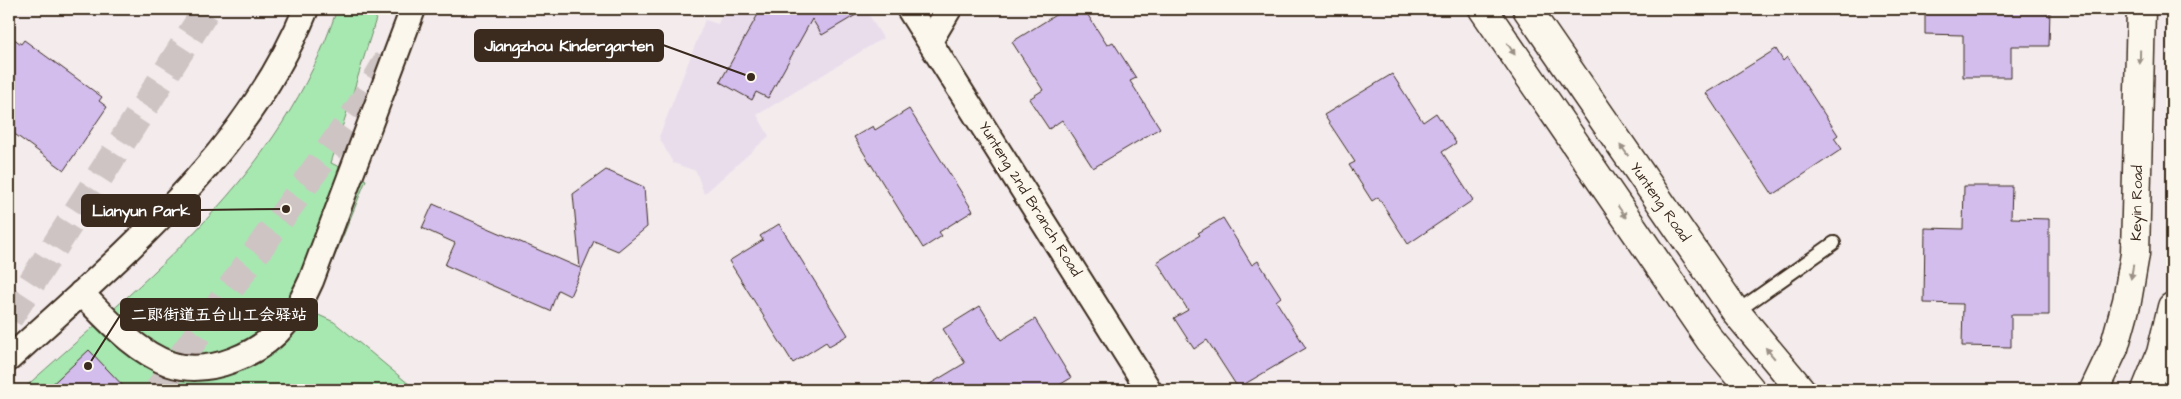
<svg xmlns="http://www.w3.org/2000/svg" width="2181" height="399" viewBox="0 0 2181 399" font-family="'Architects Daughter','LXGW WenKai TC',sans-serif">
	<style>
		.built { fill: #e9ddec }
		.green { fill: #a7e8b1; stroke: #718968 }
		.building { fill: #d3bded; stroke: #3b2a1e }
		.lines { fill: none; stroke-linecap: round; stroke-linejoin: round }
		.highway-tunnel { stroke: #cec4c3; stroke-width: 28; stroke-dasharray: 28 14; stroke-linecap: butt }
		.lane-casing { stroke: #3b2a1e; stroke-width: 16 }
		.street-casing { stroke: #3b2a1e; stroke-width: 28 }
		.secondary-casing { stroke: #3b2a1e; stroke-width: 31 }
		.lane { stroke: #fbf7ec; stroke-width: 12 }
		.street { stroke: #fbf7ec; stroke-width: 24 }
		.secondary { stroke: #fbf7ec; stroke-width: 28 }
		.oneway { fill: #9b9085 }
		.labels { text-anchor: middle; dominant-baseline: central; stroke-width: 4; stroke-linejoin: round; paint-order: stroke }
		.street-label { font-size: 15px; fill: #3b2a1e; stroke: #fbf7ec }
		.leader { fill: none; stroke: #3b2a1e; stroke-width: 2 }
		.callout-dot { fill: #3b2a1e; stroke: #fbf7ec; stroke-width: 2 }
		.callout { fill: #3b2a1e; stroke: #3b2a1e; stroke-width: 2 }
		.callout-label { font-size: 16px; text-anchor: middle; font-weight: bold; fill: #fff }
	</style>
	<rect width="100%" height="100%" fill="#f3ebec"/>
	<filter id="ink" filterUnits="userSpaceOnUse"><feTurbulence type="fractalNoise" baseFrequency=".02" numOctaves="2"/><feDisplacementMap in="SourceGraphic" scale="10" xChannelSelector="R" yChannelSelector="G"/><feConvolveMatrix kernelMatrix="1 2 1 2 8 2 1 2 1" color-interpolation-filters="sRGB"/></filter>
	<g filter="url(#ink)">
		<path class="built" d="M724,9h141l18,29 -126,77 12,21 -65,58 -8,-23 -23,-8 -14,-26 46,-117 13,4z"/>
		<path class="green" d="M337,9h42l-48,154 35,17 -54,132 22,10 82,68h-394c126,-113 260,-214 315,-381z"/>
		<path class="building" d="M761,9h105l-44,26 -10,-16 -44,79 -12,-6 -4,8 -32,-18z
			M1065,9h19l23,36 6,-3 23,36 -6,3 30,47 -67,40 -31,-48 -13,9 -20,-30 14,-9 -31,-48z
			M1925,9h125l-1,37h-38v31h-48v-42l-38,-1z
			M9,35l12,9 3,-4 78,57 -3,4 8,6 -43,63 -55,-40z
			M1776,49l7,12 4,-4 51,78 -4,3 8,11 -69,46 -67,-102z
			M1392,74l31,48 13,-9 20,30 -14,9 31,48 -65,44 -30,-47 -6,4 -23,-36 6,-3 -31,-47z
			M909,109l64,102 -34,21 3,4 -19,12 -69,-111 19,-11 2,4z
			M606,170l38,17 3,40 -29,24 -24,-10 -24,55 -12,-6 -8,21 -105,-46 10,-22 -33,-15 11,-24 147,64 -7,-74z
			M1964,186h48l-1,32 38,1v96h-38v32l-49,-1 1,-42 -39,-1 1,-75 38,1z
			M1223,218l29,47 6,-4 23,36 -5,4 30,47 -68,40 -31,-48 -13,9 -20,-31 14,-8 -31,-48 43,-27 -2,-2z
			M779,224l69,111 -19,11 -3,-4 -33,21 -64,-102 34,-21 -3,-4z
			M980,306l21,34 34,-21 36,59 -20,12h-131l45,-27 -22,-34z
			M89,350l38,40h-81z"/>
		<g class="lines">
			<path class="highway-tunnel" d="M9,318l198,-309
				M158,390l202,-283 28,-47"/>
			<g class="lane-casing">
				<path id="lane" d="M1736,312l98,-69"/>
			</g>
			<g class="street-casing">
				<path id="street" d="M909,9l240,381
					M930,41l19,-32
					M81,293c26,26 53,58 89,71 39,13 91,-10 116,-41 11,-12 18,-27 25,-42l102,-272
					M9,359c112,-103 238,-205 297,-350"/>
			</g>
			<g class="secondary-casing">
				<path id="secondary" d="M1483,9l227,331 41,50
					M1527,9l209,303 65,78
					M2094,390l20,-42 13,-47 8,-47 6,-245
					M2146,390l15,-37 11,-46"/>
			</g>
			<use href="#lane" class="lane"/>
			<use href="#street" class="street"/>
			<use href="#secondary" class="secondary"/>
		</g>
		<defs><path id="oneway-solid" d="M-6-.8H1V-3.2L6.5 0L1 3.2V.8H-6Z" transform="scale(1.25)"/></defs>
		<g class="oneway">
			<use href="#oneway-solid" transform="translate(1511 49) rotate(56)"/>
			<use href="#oneway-solid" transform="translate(2140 57) rotate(91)"/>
			<use href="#oneway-solid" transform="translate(1624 150) rotate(-125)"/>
			<use href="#oneway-solid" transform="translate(1622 212) rotate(56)"/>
			<use href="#oneway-solid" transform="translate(2132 272) rotate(100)"/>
			<use href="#oneway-solid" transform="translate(1770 353) rotate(-130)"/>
		</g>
	</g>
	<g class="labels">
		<g class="street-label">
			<text transform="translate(1030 199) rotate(58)">Yunteng 2nd Branch Road</text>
			<text transform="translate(1660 202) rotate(55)">Yunteng Road</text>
			<text transform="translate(2137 203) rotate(-89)">Keyin Road</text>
		</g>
	</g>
	<path class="leader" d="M751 77L663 45M286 209L200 210M88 366L121 314"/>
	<g class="callout-dot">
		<circle cx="751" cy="77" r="5"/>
		<circle cx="286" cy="209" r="5"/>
		<circle cx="88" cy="366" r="5"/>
	</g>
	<g class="callout">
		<rect x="475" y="30" width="188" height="31" rx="5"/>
		<rect x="82" y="195" width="118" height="31" rx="5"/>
		<rect x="121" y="299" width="196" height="31" rx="5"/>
	</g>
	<g class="callout-label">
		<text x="569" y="51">Jiangzhou Kindergarten</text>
		<text x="141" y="216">Lianyun Park</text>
		<text x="219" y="320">二郎街道五台山工会驿站</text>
	</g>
	<rect width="2181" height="399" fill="none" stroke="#fbf7ec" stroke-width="30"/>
	<rect x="15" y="15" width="2151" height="369" fill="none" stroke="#3b2a1e" stroke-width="2" filter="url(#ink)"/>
</svg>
